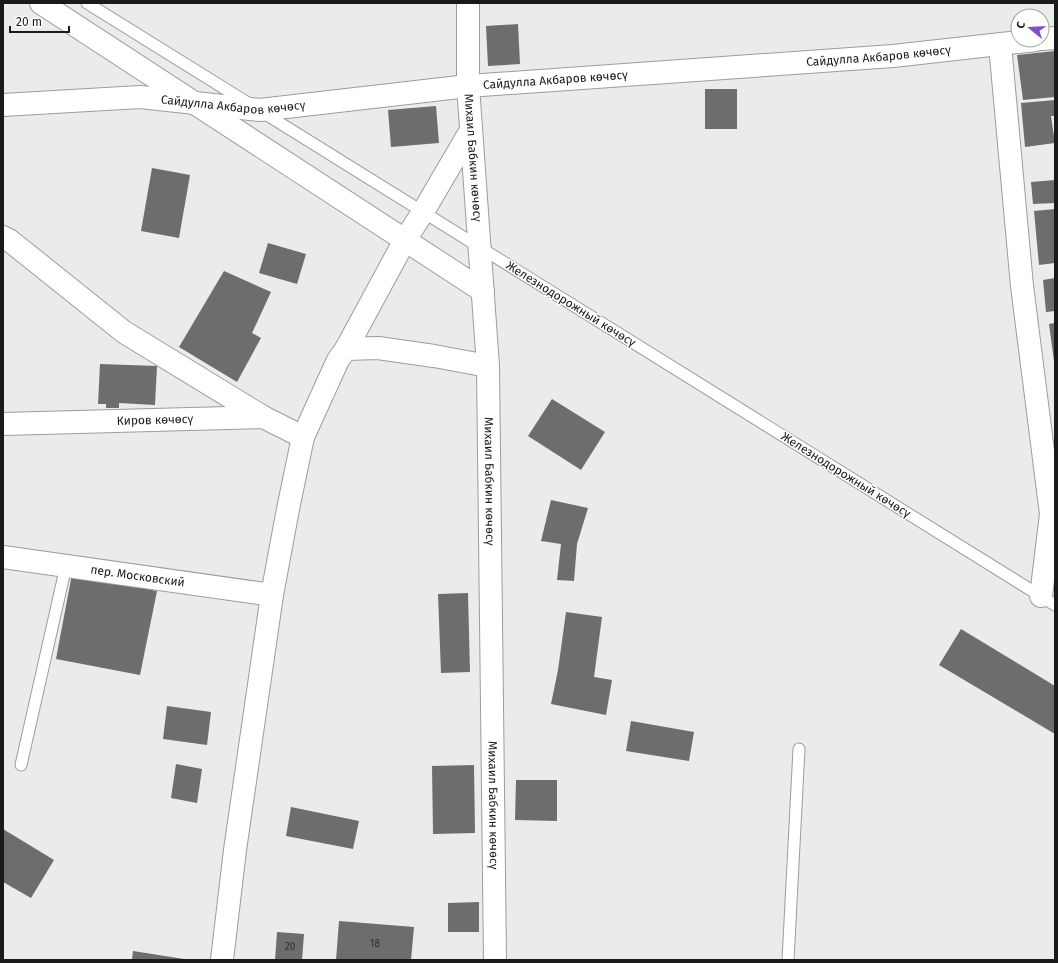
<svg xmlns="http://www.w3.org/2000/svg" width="1058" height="963" viewBox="0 0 1058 963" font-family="'Fira Sans',sans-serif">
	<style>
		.building { fill: #6c6e6b }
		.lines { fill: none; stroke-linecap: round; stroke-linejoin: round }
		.lane-casing { stroke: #9c9d9b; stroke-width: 13 }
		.street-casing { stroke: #9c9d9b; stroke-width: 24 }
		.secondary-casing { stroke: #9c9d9b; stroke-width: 24 }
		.lane { stroke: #fff; stroke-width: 11 }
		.street { stroke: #fff; stroke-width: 22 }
		.secondary { stroke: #fff; stroke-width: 22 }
		.labels { text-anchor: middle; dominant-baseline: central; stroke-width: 3; stroke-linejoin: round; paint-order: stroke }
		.number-label { font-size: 10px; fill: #2e2f2e }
		.street-label { font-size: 12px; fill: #1a1a19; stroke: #fff }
	</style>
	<rect width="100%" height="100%" fill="#ebece9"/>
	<path class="building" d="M518,24l2,40 -32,2 -2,-40z
		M1055,51v46l-32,3 -6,-45z
		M705,89h32v40h-32z
		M1055,100v16h-4l4,27 -30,4 -4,-44z
		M436,106l3,37 -48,4 -3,-37z
		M152,168l38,7 -11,63 -38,-7z
		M1055,180v23l-22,1 -2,-22z
		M1055,209v54l-16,2 -5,-54z
		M268,243l38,11 -9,30 -38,-11z
		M224,271l47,21 -19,41 9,5 -24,44 -58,-35z
		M1055,278v33l-9,1 -3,-32z
		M1055,323v38h-1l-5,-37z
		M100,364l57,2 -2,39 -36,-2v5h-13v-4h-8z
		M552,399l53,33 -24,38 -53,-34z
		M551,500l37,8 -11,36 -3,37 -17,-1 4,-36 -20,-3z
		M72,574l85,17 -17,84 -84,-16z
		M468,593l2,79 -29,1 -3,-79z
		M566,612l36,5 -8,60 18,3 -6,35 -55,-11 7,-34z
		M961,629l94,57v48l-116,-69z
		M167,706l44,6 -4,33 -44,-6z
		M631,721l63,11 -5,29 -63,-10z
		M176,764l26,5 -5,34 -26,-5z
		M474,765l1,68 -42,1 -1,-68z
		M516,780h41v41l-42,-1z
		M291,807l68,14 -6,28 -67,-13z
		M3,829l51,31 -23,38 -28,-16z
		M479,902v30h-31v-29z
		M339,921l75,6 -3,33h-75z
		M277,932l27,2 -2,26h-27z
		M133,951l51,8v1h-52z"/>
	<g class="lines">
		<g class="lane-casing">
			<path id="lane" d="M87,3l968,602
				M21,765l45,-199
				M788,960l11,-211"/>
		</g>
		<g class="street-casing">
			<g id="street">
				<path d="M41,3l442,288"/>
				<path d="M1042,39l13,-1"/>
				<path d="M1000,45l22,241 29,228 -10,82"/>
				<path id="s1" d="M3,105l137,-8 120,13 208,-24 425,-30 143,-16"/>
				<path d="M3,237l6,3 115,92 139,85"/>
				<path d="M346,349l59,-109 18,-28 48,-82"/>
				<path id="s2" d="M3,424l260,-7 40,20"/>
				<path id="s3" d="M3,557l269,38"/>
				<path d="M222,960l13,-110 37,-255 16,-86 15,-72 35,-77 8,-11 32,-1 56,8 54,10"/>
			</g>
		</g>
		<g class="secondary-casing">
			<g id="secondary">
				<path id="s4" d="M468,3v83l20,280 7,594"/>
			</g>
		</g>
		<use href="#lane" class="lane"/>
		<use href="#street" class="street"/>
		<use href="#secondary" class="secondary"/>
	</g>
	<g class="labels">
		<g class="number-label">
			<text x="375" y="944">18</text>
			<text x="290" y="947">20</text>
		</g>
		<g class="street-label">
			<text stroke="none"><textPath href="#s1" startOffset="879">Сайдулла Акбаров көчөсү</textPath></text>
			<text stroke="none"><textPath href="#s1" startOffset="555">Сайдулла Акбаров көчөсү</textPath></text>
			<text stroke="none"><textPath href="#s1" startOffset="231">Сайдулла Акбаров көчөсү</textPath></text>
			<text stroke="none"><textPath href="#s4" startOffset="155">Михаил Бабкин көчөсү</textPath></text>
			<text transform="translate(571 304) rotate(32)">Железнодорожный көчөсү</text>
			<text stroke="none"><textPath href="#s2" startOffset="152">Киров көчөсү</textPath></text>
			<text transform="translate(846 475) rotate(32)">Железнодорожный көчөсү</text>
			<text stroke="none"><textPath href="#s4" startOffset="479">Михаил Бабкин көчөсү</textPath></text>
			<text stroke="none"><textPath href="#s3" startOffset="136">пер. Московский</textPath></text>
			<text stroke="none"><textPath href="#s4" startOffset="803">Михаил Бабкин көчөсү</textPath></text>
		</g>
	</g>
	<rect width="1058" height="963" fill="none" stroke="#1a1a19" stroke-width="8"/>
	<g transform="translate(1030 28) rotate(288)"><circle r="19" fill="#ffffff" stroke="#a3a3a3"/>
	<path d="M0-3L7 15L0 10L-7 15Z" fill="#834ec5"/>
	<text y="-6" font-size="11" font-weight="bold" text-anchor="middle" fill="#1a1a19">С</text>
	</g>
	<path d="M10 26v6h59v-6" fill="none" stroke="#1a1a19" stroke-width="2"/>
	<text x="16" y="26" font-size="12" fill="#1a1a19" stroke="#ffffff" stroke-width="3" paint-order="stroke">20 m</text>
</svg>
